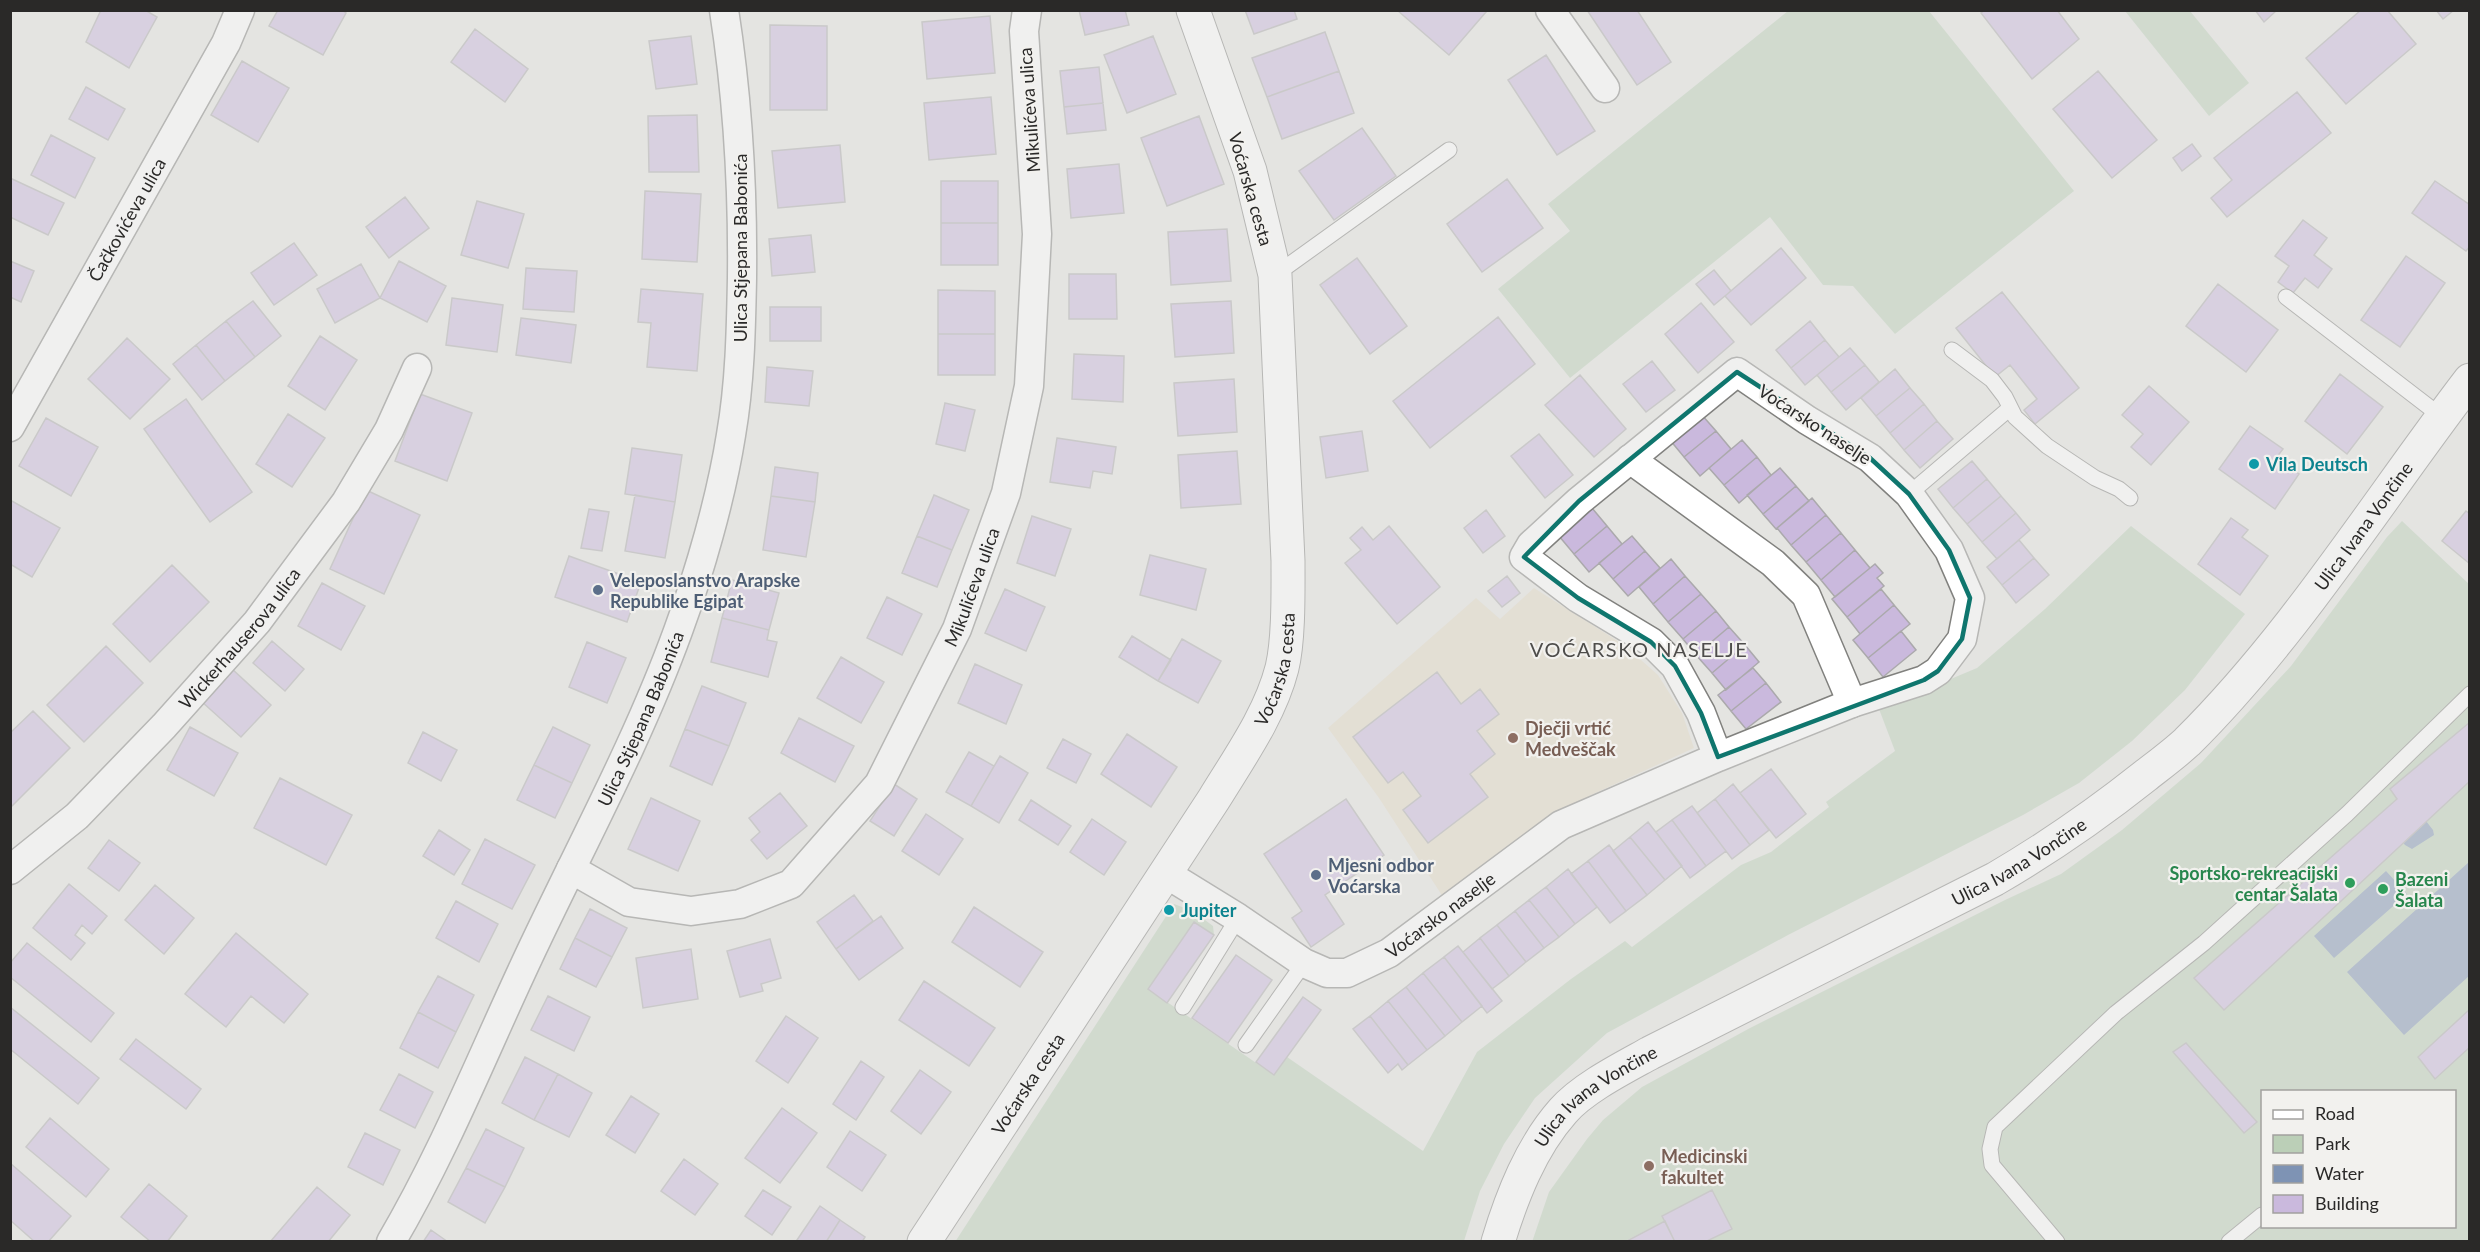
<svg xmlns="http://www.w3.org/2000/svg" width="2480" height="1252" viewBox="0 0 2480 1252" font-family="Lato,sans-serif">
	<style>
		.education { fill: #e3d9c4 }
		.green { fill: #bbcfb7; fill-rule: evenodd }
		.water { fill: #7e93b4 }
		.building { fill: #cab9dd; stroke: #aba9ac; stroke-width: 1.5 }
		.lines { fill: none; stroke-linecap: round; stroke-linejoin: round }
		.service-casing { stroke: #81817e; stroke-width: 17 }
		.minor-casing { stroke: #81817e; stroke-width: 31 }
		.tertiary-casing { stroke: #81817e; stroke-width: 35 }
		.secondary-casing { stroke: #81817e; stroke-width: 35 }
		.service { stroke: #fff; stroke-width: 15 }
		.minor { stroke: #fff; stroke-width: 28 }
		.tertiary { stroke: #fff; stroke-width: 33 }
		.secondary { stroke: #fff; stroke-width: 33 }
		.marked { fill: none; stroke: #0f766e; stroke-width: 4.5; stroke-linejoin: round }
		.culture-dot { fill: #0f9aa8; stroke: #f2f1ee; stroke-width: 2 }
		.service-dot { fill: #5c6f8a; stroke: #f2f1ee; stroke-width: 2 }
		.education-dot { fill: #8d6e63; stroke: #f2f1ee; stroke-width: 2 }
		.leisure-dot { fill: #2e9e5b; stroke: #f2f1ee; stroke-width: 2 }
		.labels { text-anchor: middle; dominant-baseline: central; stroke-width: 4.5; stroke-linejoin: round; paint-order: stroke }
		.street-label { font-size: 18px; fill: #2a2928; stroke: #f2f1ee }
		.culture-label { font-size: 18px; font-weight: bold; fill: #0d838f; stroke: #f2f1ee; text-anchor: start }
		.service-label { font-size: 18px; font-weight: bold; fill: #4e5e75; stroke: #f2f1ee; text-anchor: start }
		.education-label { font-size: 18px; font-weight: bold; fill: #785e54; stroke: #f2f1ee; text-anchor: start }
		.leisure-label { font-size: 18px; font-weight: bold; fill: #27864d; stroke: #f2f1ee; text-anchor: end }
		.neighbourhood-label { font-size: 20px; letter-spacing: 1.5px; fill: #4e4d4b; stroke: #f2f1ee }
	</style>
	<rect width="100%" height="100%" fill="#e4e4e1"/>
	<path class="education" d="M1534,588l90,57 34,30 24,38 12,35 -105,48 -56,32 -90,69 -64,-99 -51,-70 148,-130 24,21z"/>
	<path class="green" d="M1788,11h141l145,180 -179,143 -42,-48 -30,-1 -53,-68 -200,161 -72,-89 72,-58 -22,-27z
		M2125,11h65l59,72 -40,33z
		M2402,521l67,63v657h-764l27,-12 -20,-39 -50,26 3,5 -40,20 -93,1 17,-50 38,-53 16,-19 39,-33 108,-59 255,-128 56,-26 61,-44 79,-67 90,-97 96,-129zM2262,1092h192v134h-192z
		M2131,526l114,88 -60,76 -53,51 -53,42 -56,32 -235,120 -181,98 -72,65 -31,46 -24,47 -16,50 -509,1 219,-338 19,7 20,15 1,9 -20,-13 -46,67 126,86 13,-18 136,94 54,-99 94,-73 54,-38 7,6 109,-82 30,-13 58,-45 -3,-5 69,-51 -16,-42 98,-41 68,-59z"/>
	<path class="water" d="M2419,812l14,18 1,5 -22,14 -7,-4 -11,-14z
		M2469,862v114l-65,59 -57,-63z
		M2386,871l21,23 -73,64 -20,-22z"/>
	<path class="building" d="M101,10h44l12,7 -28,51 -43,-26z
		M278,10h64l4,3 -23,42 -54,-29z
		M1079,10h46l4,15 -44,10z
		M1245,10h49l3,9 -43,15z
		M1397,10h87l2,2 -37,43z
		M1587,10h50l34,52 -34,23z
		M1985,10h72l22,29 -47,40 -51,-66z
		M2255,10h22l-13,12z
		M2361,10h26l29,34 -70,60 -40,-46z
		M2436,10h18l-11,9z
		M990,16l5,57 -68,6 -5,-57z
		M770,25l57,1v84h-57z
		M475,29l53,40 -23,33 -54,-40z
		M1325,32l14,39 -72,26 -15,-39z
		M691,36l6,48 -41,5 -7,-48z
		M1153,36l23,58 -49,19 -23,-58z
		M1546,55l49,76 -38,24 -49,-75z
		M242,61l47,27 -31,54 -47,-27z
		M1099,67l4,36 -39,4 -4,-36z
		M1339,71l15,42 -72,26 -15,-42z
		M2098,71l59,69 -45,38 -59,-69z
		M86,87l39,22 -17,31 -39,-21z
		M2297,92l34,41 -104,84 -16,-19 21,-18 -18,-22z
		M991,97l5,57 -67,6 -5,-57z
		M1103,103l3,27 -39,4 -3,-27z
		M697,115l2,57h-50l-1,-56z
		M1199,116l25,68 -57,22 -26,-68z
		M1362,128l34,48 -62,44 -35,-49z
		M51,135l44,23 -20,40 -44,-23z
		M2192,144l9,12 -19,15 -9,-13z
		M840,145l5,57 -67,6 -6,-57z
		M1119,164l5,49 -53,5 -4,-49z
		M10,178l54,25 -16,32 -38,-18z
		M1507,179l36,49 -61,44 -35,-48z
		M941,181h57v42h-57z
		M2435,181l35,24v41l-4,5 -54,-38z
		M645,191l56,3 -4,68 -55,-3z
		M405,197l24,31 -40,30 -23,-31z
		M477,201l47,13 -16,54 -47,-13z
		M2303,220l24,18 -13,17 18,14 -14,19 -13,-10 -12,15 -15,-11 11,-16 -14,-10z
		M941,223h57v42h-57z
		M1227,229l4,52 -60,4 -3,-53z
		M811,235l4,37 -43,4 -3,-37z
		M294,243l23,32 -43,30 -23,-32z
		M1781,248l25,30 -55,47 -26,-29z
		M2406,256l39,27 -45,64 -39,-27z
		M1357,258l50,68 -37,28 -50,-69z
		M10,261l24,10 -13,31 -11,-5z
		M399,261l47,25 -19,36 -47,-24z
		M361,264l19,34 -45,25 -18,-34z
		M526,268l51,3 -3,41 -51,-3z
		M1714,270l17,21 -17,14 -18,-21z
		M1069,274h47l1,45h-48z
		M2218,284l60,46 -32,42 -60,-46z
		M641,289l62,5 -6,77 -50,-4 4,-44 -13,-1z
		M938,290l57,1v43h-57z
		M2002,292l77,96 -44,36 -11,-14 13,-11 -27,-34 -15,12 -39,-49z
		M452,298l51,7 -6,47 -51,-7z
		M253,301l28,35 -26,21 -29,-36z
		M1231,301l3,52 -59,4 -4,-53z
		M1701,303l33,39 -36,31 -33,-39z
		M770,307h51v34h-51z
		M1498,317l37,47 -105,84 -37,-47z
		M521,318l55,7 -5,38 -55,-8z
		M226,321l29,36 -30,24 -29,-36z
		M1810,321l15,19 -34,28 -15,-18z
		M938,334h57v41h-57z
		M320,336l37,24 -32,50 -37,-24z
		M127,338l43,41 -40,40 -42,-40z
		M1825,340l14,17 -34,28 -14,-17z
		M196,345l29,36 -23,19 -29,-36z
		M1850,348l15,17 -34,27 -14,-17z
		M1074,354l50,2 -1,46 -51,-3z
		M1652,361l23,29 -29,22 -23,-28z
		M1865,365l14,17 -33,28 -15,-18z
		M767,367l46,4 -4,35 -44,-4z
		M1895,369l15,19 -34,28 -15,-18z
		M2340,374l43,33 -36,47 -42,-33z
		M1580,375l46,54 -32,28 -49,-52z
		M1234,379l3,53 -59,4 -4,-53z
		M2149,386l40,36 -38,43 -20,-18 12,-13 -21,-19z
		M1910,388l14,16 -34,29 -14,-17z
		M420,394l52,19 -25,68 -52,-20z
		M186,399l66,93 -42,30 -66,-93z
		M945,403l30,7 -10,41 -29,-7z
		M1924,404l13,17 -33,29 -14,-17z
		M288,414l37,24 -33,49 -36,-23z
		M1701,414l15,17 -32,26 -14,-17z
		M46,418l52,29 -27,49 -52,-30z
		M1937,421l16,18 -33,29 -16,-18z
		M2250,426l33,23 -7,9 23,16 -24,35 -56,-40z
		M1362,431l6,40 -42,7 -6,-41z
		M1716,431l15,18 -31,27 -16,-19z
		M1539,434l34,41 -28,23 -34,-42z
		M1057,438l59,9 -4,27 -19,-3 -3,17 -40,-6z
		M1742,440l15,17 -33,28 -15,-17z
		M632,448l50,7 -7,47 -50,-8z
		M1237,451l4,53 -60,4 -3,-53z
		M1757,457l14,18 -32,28 -15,-18z
		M1972,461l15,18 -34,29 -15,-19z
		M775,467l43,6 -3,29 -44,-6z
		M1780,468l16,18 -33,28 -16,-19z
		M1987,479l14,17 -34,28 -14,-16z
		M1796,486l13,15 -33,28 -13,-15z
		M366,490l54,25 -36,79 -54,-25z
		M635,495l40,7 -10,56 -40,-7z
		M934,495l35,15 -17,40 -35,-14z
		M771,496l44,6 -9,55 -43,-7z
		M2001,496l15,17 -34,29 -15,-18z
		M1812,498l14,17 -35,30 -14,-17z
		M10,500l50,28 -28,49 -22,-13z
		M1592,508l15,18 -33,28 -15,-18z
		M589,509l20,3 -7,39 -21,-3z
		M1486,510l19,26 -22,17 -19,-25z
		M2466,511l4,3v50l-28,-23z
		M2016,513l14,17 -33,29 -15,-17z
		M1826,515l15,18 -35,29 -15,-17z
		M1032,516l39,13 -16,47 -38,-13z
		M2231,518l17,12 -6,7 26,19 -28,39 -42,-31z
		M1389,526l51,61 -43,37 -52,-61 16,-13 -11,-12 12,-11 11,13z
		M1607,526l15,18 -33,28 -15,-18z
		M1841,533l14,17 -34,30 -15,-18z
		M917,536l35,14 -15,37 -35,-14z
		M1632,536l13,15 -32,28 -14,-16z
		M2019,540l15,18 -32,27 -15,-18z
		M1855,550l15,18 -35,29 -14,-17z
		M1645,551l15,17 -32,28 -15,-17z
		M1150,555l56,14 -10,41 -56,-15z
		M569,556l72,26 -14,40 -72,-25z
		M2034,558l15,17 -33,28 -14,-18z
		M1671,559l14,17 -32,28 -14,-17z
		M1875,564l8,9 -6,5 7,8 -37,31 -15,-18z
		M172,565l37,37 -59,60 -37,-38z
		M1507,576l13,17 -18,14 -14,-16z
		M1685,576l16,18 -33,28 -15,-18z
		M732,580l47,13 -10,37 -47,-12z
		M322,583l43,23 -24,44 -43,-24z
		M1005,589l40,18 -19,44 -41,-18z
		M1881,589l13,16 -34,29 -13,-17z
		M1701,594l15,17 -33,28 -15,-17z
		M887,597l35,17 -20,41 -35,-17z
		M1894,605l16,19 -42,34 -15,-18z
		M1716,611l13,16 -33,28 -13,-16z
		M722,618l47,12 -2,10 10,2 -9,35 -57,-15z
		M1729,627l16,18 -33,28 -16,-18z
		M1901,631l15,19 -33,27 -15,-19z
		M1132,636l39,24 -13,21 -39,-24z
		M1182,639l39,22 -23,42 -40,-22z
		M272,641l32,28 -19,22 -32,-28z
		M587,642l39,16 -19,45 -38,-16z
		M1745,645l14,17 -33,28 -14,-17z
		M106,646l37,37 -59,59 -37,-37z
		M841,657l43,25 -23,41 -44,-25z
		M975,664l47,21 -16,39 -48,-21z
		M231,668l40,37 -30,32 -40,-36z
		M1753,668l13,15 -35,28 -13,-16z
		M1437,672l24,32 19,-15 19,25 -22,17 18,23 -25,20 18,23 -60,46 -25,-33 18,-14 -18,-24 -15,11 -35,-46z
		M1766,683l15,19 -35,27 -15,-18z
		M702,686l44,17 -17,43 -44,-17z
		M33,711l37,37 -59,59 -1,-74z
		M799,718l55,28 -19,36 -54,-29z
		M2470,722v59l-246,229 -30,-32 203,-179 -7,-10z
		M190,727l48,26 -24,43 -47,-26z
		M553,727l37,18 -18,38 -38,-18z
		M685,729l44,17 -17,39 -42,-19z
		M423,732l34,18 -16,31 -33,-18z
		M1127,734l50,33 -26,40 -50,-33z
		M1063,739l28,15 -15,29 -29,-15z
		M969,752l25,14 -23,40 -25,-14z
		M1000,756l28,17 -29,50 -28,-17z
		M534,765l38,18 -17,35 -38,-18z
		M1771,769l35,45 -30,24 -36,-45z
		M280,778l72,37 -26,50 -72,-37z
		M894,784l23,15 -23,37 -24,-15z
		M1733,784l36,46 -19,15 -35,-46z
		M780,793l27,33 -40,33 -16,-19 9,-8 -11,-14z
		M651,798l49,23 -22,50 -50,-22z
		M1346,799l38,56 -59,40 19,29 -33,23 -19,-29 10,-7 -38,-57z
		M1715,799l35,46 -18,14 -35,-46z
		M1031,800l40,26 -13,19 -39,-25z
		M1692,806l34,45 -20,15 -34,-46z
		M926,814l37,25 -24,36 -37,-24z
		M1092,819l34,23 -22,33 -34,-23z
		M1672,820l34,46 -16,12 -34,-46z
		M1648,822l34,44 -17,14 -35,-43z
		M439,830l31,20 -16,25 -31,-19z
		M1630,837l35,43 -18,15 -34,-44z
		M485,839l50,26 -23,44 -50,-25z
		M109,840l31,23 -21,28 -31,-23z
		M1609,845l38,50 -21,16 -38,-50z
		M1588,861l38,50 -16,12 -39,-49z
		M1568,869l29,38 -22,17 -29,-37z
		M69,884l38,32 -15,18 -10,-9 -7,10 10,8 -14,17 -38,-32z
		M155,885l39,33 -30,36 -39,-34z
		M1546,887l29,37 -16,13 -30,-37z
		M854,895l19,26 -37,28 -19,-27z
		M1529,900l30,37 -15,11 -29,-37z
		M456,901l42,23 -19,38 -43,-24z
		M974,907l69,45 -23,35 -68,-45z
		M590,909l37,19 -15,29 -37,-19z
		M1515,911l29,37 -18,14 -29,-37z
		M881,916l22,32 -44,32 -23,-31z
		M1194,922l20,13 -47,68 -19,-14z
		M1497,925l29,37 -17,14 -29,-38z
		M236,933l72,61 -24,29 -33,-27 -25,31 -41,-33z
		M575,938l37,19 -16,30 -36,-18z
		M1480,938l29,38 -17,13 -29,-37z
		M770,939l11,39 -20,6 2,7 -23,6 -13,-46z
		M27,943l87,70 -23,29 -81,-65v-14z
		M1458,946l44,55 -15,12 -43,-56z
		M691,949l7,50 -55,9 -7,-50z
		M1236,955l36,25 -44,63 -36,-25z
		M1444,957l38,49 -20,16 -39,-49z
		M1423,973l39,49 -17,14 -39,-49z
		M438,976l36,19 -18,37 -38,-20z
		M924,981l71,47 -26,38 -70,-46z
		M1406,987l39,49 -18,14 -39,-49z
		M548,996l42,21 -16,34 -43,-21z
		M1303,997l18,13 -47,65 -18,-13z
		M1388,1001l39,49 -19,15 -38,-49z
		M10,1007l89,71 -21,26 -68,-55z
		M2470,1009v38l-35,32 -17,-22z
		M418,1012l38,20 -18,36 -38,-20z
		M786,1016l32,22 -30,45 -32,-22z
		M1370,1016l38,49 -6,5 -4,-6 -10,9 -35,-44z
		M136,1039l65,50 -15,20 -66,-50z
		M2186,1043l71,79 -13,11 -71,-81z
		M525,1057l33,17 -24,46 -32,-17z
		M861,1061l23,16 -28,43 -23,-16z
		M920,1070l31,22 -30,42 -30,-23z
		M399,1074l34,18 -18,36 -35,-18z
		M558,1074l34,19 -23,44 -35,-17z
		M631,1096l28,18 -24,39 -29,-18z
		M782,1108l35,25 -37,50 -35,-25z
		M50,1118l59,51 -23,28 -60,-50z
		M486,1129l38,19 -19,39 -39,-19z
		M850,1131l36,24 -24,36 -35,-24z
		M365,1133l35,17 -17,35 -35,-18z
		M684,1159l34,25 -23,31 -34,-24z
		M10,1163l61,53 -23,26h-13l-25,-22z
		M466,1168l39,19 -20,36 -37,-21z
		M149,1184l38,32 -20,26h-16l-30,-25z
		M317,1187l33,28 -22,27h-58z
		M763,1190l28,17 -19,28 -27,-19z
		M1712,1190l20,39 -27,13h-30l-13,-26z
		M820,1206l20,14 -14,22h-27l-2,-2z
		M840,1220l25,17 -3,5h-36z
		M1665,1221l10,21h-50z
		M431,1230l17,12h-25z"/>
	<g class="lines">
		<g class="service-casing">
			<path id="service" d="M1275,275l174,-125
				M2286,297l156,120
				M1952,350l40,30 13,17 10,20 32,29 48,32 24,11 11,9
				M1909,494l101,-86
				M1183,1007l55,-89
				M1246,1045l58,-82
				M2057,1242l-65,-77 -2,-16 5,-22 121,-114 88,-70 143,-129 123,-120
				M2229,1242l33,-27"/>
		</g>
		<g class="minor-casing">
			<g id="minor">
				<path d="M1550,10l55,78"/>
				<path id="s1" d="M10,427l216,-384 14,-33"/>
				<path d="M1630,459l143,104 33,32 46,108"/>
				<path id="s2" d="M571,869l58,33 62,9 49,-7 51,-20 88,-100 78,-155 49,-136 23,-107 8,-152 -13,-203 3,-21"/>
				<path id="s3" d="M10,870l67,-54 87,-90 93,-104 89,-120 43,-72 28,-62"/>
				<path id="s4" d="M1165,873l73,45 66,45 23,10h20l42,-20 172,-128 157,-68 134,-54 72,-23 14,-9 24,-32 8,-41 -21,-48 -40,-56 -39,-36 -63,-38 -70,-48 -158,129 -48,44 -7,12 54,41 73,44 24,24 26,47 17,44"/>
				<path id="s5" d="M391,1242c57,-97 97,-201 145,-301 49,-103 103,-203 142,-310 22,-60 43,-133 53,-196 9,-52 10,-105 11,-157 1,-90 -4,-178 -18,-268"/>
			</g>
		</g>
		<g class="tertiary-casing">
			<g id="tertiary">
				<path id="s6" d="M924,1242l290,-443c25,-41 56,-84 68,-131 7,-29 6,-77 6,-107l-13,-286 -25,-104 -57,-161"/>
			</g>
		</g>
		<g class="secondary-casing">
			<g id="secondary">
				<path id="s7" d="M1498,1242c14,-46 33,-95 65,-131 20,-23 60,-43 87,-58l345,-174c53,-31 101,-64 150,-103 14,-11 29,-22 42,-34 108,-107 191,-242 283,-362"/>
			</g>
		</g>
		<use href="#service" class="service"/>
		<use href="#minor" class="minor"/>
		<use href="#tertiary" class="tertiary"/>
		<use href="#secondary" class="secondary"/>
	</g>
	<path d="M0 0H2480V1252H0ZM1737,372l133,86 39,36 40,56 21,48 -8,41 -24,32 -14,9 -206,77 -17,-44 -26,-47 -24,-24 -73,-44 -54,-41 55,-56z" fill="#e4e4e1" fill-opacity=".55" fill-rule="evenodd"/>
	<path class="marked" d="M1737,372l133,86 39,36 40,56 21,48 -8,41 -24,32 -14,9 -206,77 -17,-44 -26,-47 -24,-24 -73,-44 -54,-41 55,-56z"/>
	<g class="culture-dot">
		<circle cx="2254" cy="464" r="6"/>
		<circle cx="1169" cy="910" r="6"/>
	</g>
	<g class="service-dot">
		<circle cx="598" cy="590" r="6"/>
		<circle cx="1316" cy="875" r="6"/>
	</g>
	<g class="education-dot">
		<circle cx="1513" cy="738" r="6"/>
		<circle cx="1649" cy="1166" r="6"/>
	</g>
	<g class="leisure-dot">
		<circle cx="2350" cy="883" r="6"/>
		<circle cx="2383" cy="889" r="6"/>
	</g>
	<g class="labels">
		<g class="street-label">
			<text transform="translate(1029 110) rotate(-94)">Mikulićeva ulica</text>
			<text transform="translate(1251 189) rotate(74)">Voćarska cesta</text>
			<text stroke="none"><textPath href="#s1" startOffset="238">Čačkovićeva ulica</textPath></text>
			<text transform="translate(740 248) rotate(-90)">Ulica Stjepana Babonića</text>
			<text transform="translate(1815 424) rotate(33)">Voćarsko naselje</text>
			<text stroke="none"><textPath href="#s7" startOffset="1154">Ulica Ivana Vončine</textPath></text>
			<text stroke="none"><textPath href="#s2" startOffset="585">Mikulićeva ulica</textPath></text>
			<text stroke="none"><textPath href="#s3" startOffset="327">Wickerhauserova ulica</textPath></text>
			<text stroke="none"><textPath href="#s6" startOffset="675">Voćarska cesta</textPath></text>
			<text stroke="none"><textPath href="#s5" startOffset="580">Ulica Stjepana Babonića</textPath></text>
			<text stroke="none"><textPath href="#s7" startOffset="668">Ulica Ivana Vončine</textPath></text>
			<text stroke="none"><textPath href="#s4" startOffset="321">Voćarsko naselje</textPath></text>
			<text stroke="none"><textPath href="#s6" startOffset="189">Voćarska cesta</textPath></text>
			<text stroke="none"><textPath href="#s7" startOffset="182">Ulica Ivana Vončine</textPath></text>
		</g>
		<g class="culture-label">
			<text x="2266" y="464">Vila Deutsch</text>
			<text x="1181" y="910">Jupiter</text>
		</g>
		<g class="service-label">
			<text x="610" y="580">Veleposlanstvo Arapske<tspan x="610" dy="21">Republike Egipat</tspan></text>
			<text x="1328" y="865">Mjesni odbor<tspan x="1328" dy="21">Voćarska</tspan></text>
		</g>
		<g class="education-label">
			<text x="1525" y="728">Dječji vrtić<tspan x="1525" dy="21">Medveščak</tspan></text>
			<text x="1661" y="1156">Medicinski<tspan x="1661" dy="21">fakultet</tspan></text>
		</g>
		<g class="leisure-label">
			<text x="2338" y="873">Sportsko-rekreacijski<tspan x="2338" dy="21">centar Šalata</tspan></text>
			<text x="2395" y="879" text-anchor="start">Bazeni<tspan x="2395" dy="21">Šalata</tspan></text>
		</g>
		<g class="neighbourhood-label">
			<text x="1639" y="649">VOĆARSKO NASELJE</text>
		</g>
	</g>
	<rect width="2480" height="1252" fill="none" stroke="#2a2928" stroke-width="24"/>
	<rect x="2261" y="1090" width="195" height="138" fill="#f2f1ee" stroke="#a2a19f" stroke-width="1.5"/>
	<rect x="2273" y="1110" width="30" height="9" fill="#ffffff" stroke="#a2a19f" stroke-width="1.5"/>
	<text x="2315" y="1120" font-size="18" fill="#2a2928">Road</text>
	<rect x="2273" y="1135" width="30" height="18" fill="#bbcfb7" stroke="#a2a19f" stroke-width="1.5"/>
	<text x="2315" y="1150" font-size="18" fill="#2a2928">Park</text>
	<rect x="2273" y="1165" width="30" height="18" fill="#7e93b4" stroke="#a2a19f" stroke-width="1.5"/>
	<text x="2315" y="1180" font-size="18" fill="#2a2928">Water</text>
	<rect x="2273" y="1195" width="30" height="18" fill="#cab9dd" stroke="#a2a19f" stroke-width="1.5"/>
	<text x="2315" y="1210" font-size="18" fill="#2a2928">Building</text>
</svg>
